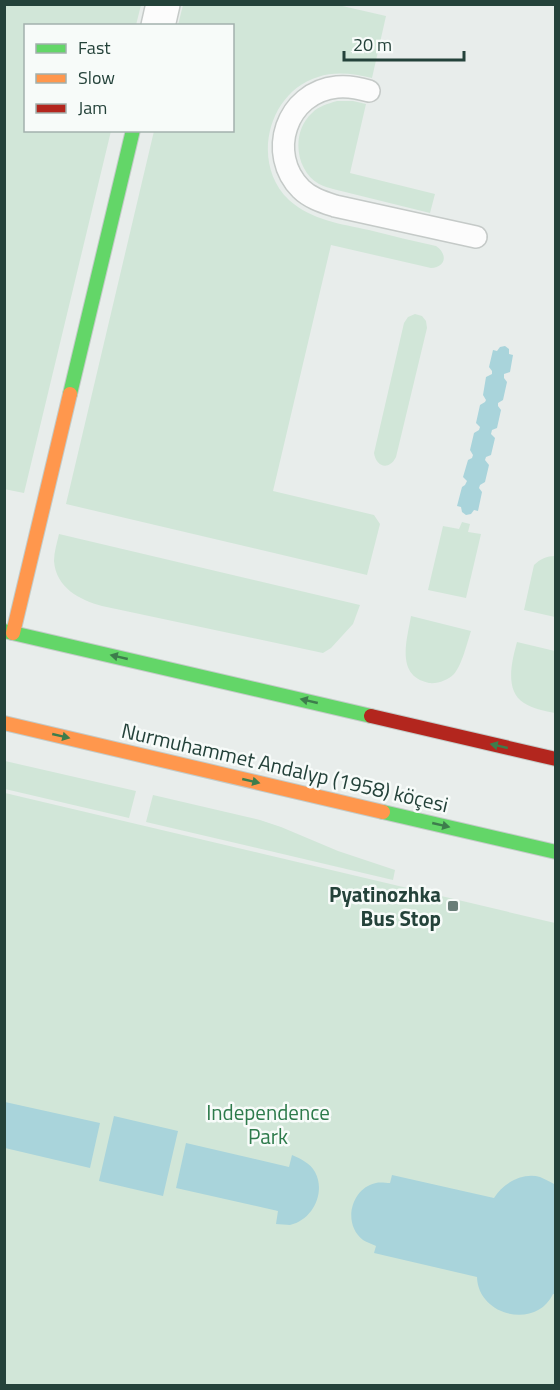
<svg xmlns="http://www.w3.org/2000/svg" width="560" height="1390" viewBox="0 0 560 1390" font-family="'Titillium Web',sans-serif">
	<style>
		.green { fill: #d1e6d8 }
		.water { fill: #a9d4db }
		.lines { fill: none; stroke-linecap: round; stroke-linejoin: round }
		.lane-casing { stroke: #c5cac8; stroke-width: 24 }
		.street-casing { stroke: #c5cac8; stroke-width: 36 }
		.fast-casing { stroke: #c3cbc8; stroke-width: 16 }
		.slow-casing { stroke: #c3cbc8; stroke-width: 16 }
		.jam-casing { stroke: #c3cbc8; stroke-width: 16 }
		.lane { stroke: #fcfcfc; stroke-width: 21 }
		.street { stroke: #fcfcfc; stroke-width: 33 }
		.fast { stroke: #63d668; stroke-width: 14 }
		.slow { stroke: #ff974d; stroke-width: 14 }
		.jam { stroke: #b3261e; stroke-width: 14 }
		.oneway { fill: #3d7d4c }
		.poi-dot { fill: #697e78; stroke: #f7fbf9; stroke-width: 2 }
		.labels { text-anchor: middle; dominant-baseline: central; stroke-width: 5; stroke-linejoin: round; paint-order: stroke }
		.street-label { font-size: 21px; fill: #24423a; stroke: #f7fbf9 }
		.poi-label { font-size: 21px; font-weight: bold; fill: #24423a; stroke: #f7fbf9; text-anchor: end }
		.park-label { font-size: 21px; fill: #2d7a4b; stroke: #f7fbf9 }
	</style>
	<rect width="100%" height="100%" fill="#e8edeb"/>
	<path class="green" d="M5,4l136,1 -5,20 -110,1v104l85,1 -87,362 -20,-4z
		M338,5l48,11 -14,62c-18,-4 -36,-7 -54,-1 -50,15 -68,86 -29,123 22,20 52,24 80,30 23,6 45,11 67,16 12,8 10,21 -5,22l-100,-23 -58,246 101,24 6,9 -13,51 -301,-71 88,-373 78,-1v-104l-54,-1 5,-20z
		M337,101h16l13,3 -16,69 85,21 -5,19 -97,-24c-4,-1 -10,-3 -14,-5 -24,-14 -28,-52 -7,-71 7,-7 15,-9 25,-12z
		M415,314l7,2 4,5 1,7 -31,129c-7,14 -20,10 -22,-4l30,-130 4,-6z
		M462,522l8,2 -2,8 13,2 -15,64 -38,-8 15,-64 16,3z
		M59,534l301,71 -7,19 -22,24 -8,5 -221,-47c-22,-6 -46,-18 -48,-45 0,-9 3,-18 5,-27z
		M555,556v61l-31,-7 10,-45c6,-6 13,-9 21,-9z
		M411,616l60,15c-4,12 -9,34 -17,43 -6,6 -16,10 -25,9 -34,-7 -22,-43 -18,-67z
		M517,642l38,9v62c-10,-2 -22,-4 -31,-10 -20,-13 -12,-42 -7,-61z
		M5,761l131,30 -7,27 -124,-29z
		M5,793l550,130v462h-550z
		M153,795l107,25 21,7 57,24 57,19 -2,10 -247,-58z"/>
	<path class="water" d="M505,346l4,3v5l4,1 -3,17 -6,2v4l3,4 -4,18 -5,3v3l3,4 -4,18 -5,2 -1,4 4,4 -4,17 -5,2 -1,3 4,5 -4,17 -5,3 -1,3 3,4 -4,19 -4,-1 -3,4 -5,1 -4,-3 -1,-5 -4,-1 5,-19 3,-2 2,-4 -4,-4 5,-17 4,-2 1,-3 -3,-5 4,-17 5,-3 1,-3 -4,-4 4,-18 5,-3 1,-2 -3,-5 3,-18 6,-3v-3l-3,-4 4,-17 4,1 3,-4z
		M5,1102l95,21 -10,45 -85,-20z
		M114,1116l64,15 -15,65 -64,-15z
		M186,1143l103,24 3,-12c9,4 18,8 23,17 11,20 -2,48 -25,53 -4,0 -10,-1 -14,-1l2,-13 -102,-23z
		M392,1175l102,23c9,-15 29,-26 46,-21 5,2 10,5 14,7l2,2 -1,108h-2c-17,36 -75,22 -76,-17l-103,-24 2,-7c-4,-2 -10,-4 -13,-6 -21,-16 -12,-52 13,-57 4,-1 10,0 14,0z"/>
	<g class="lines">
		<g class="lane-casing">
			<path id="lane" d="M369,91c-10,-3 -22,-5 -32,-4 -51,5 -71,67 -36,102 9,9 22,13 34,17l141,31"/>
		</g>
		<g class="street-casing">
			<path id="street" d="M158,26l5,-22"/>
		</g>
		<g class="fast-casing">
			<path id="fast" d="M70,394l63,-264
				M4,631l367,85
				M383,812l173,40"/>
		</g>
		<g class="slow-casing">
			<path id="slow" d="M13,633l57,-239
				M4,723l379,89"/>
		</g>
		<g class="jam-casing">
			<path id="jam" d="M371,716l185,43"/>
		</g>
		<use href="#lane" class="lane"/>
		<use href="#street" class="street"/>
		<use href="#fast" class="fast"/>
		<use href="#slow" class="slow"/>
		<use href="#jam" class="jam"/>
	</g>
	<defs><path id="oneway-solid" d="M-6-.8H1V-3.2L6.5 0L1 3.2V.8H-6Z" transform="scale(1.5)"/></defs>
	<g class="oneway">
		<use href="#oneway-solid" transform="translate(119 657) rotate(-167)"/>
		<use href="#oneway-solid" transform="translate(309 701) rotate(-167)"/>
		<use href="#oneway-solid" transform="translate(61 736) rotate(13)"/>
		<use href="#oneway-solid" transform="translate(499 746) rotate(-167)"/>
		<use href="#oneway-solid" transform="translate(251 781) rotate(13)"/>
		<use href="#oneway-solid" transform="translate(441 825) rotate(13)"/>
	</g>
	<rect class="poi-dot" x="447" y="900" width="12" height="12" rx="3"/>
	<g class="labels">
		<g class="street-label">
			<text transform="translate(285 767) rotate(13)">Nurmuhammet Andalyp (1958) köçesi</text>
		</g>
		<g class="poi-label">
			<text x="441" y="894">Pyatinozhka<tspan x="441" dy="24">Bus Stop</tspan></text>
		</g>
		<g class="park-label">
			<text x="268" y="1112">Independence<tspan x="268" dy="24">Park</tspan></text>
		</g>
	</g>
	<rect width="560" height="1390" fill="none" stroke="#24423a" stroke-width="12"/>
	<rect x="24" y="24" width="210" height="108" fill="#f7fbf9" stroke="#a3b1ad" stroke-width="1.5"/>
	<rect x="36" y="44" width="30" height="9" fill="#63d668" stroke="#a3b1ad" stroke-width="1.5"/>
	<text x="78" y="54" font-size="18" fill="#24423a">Fast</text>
	<rect x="36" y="74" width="30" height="9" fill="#ff974d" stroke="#a3b1ad" stroke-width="1.5"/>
	<text x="78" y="84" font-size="18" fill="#24423a">Slow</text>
	<rect x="36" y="104" width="30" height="9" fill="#b3261e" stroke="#a3b1ad" stroke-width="1.5"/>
	<text x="78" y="114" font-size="18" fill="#24423a">Jam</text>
	<path d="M344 51v9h120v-9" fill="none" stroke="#24423a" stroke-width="3"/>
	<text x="353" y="51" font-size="18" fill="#24423a" stroke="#f7fbf9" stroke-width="4.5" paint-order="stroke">20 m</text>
</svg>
